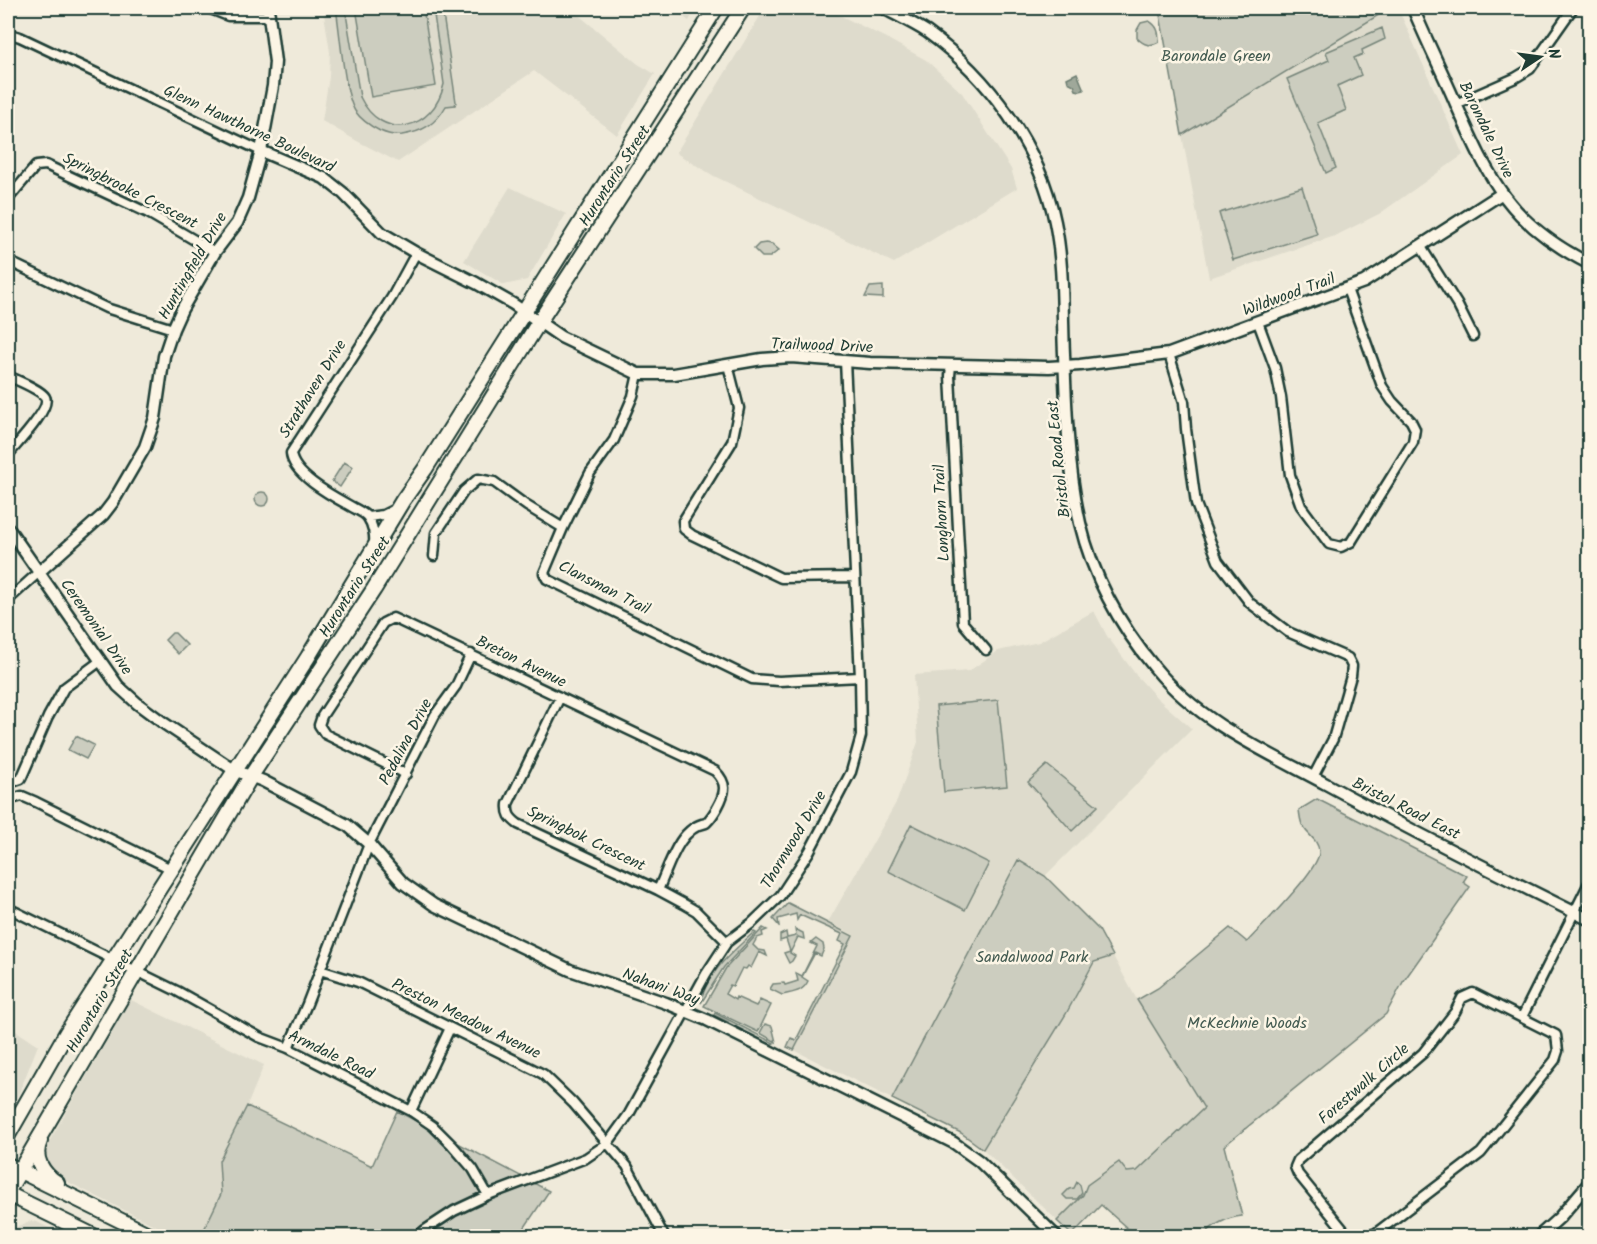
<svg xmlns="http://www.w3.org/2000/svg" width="1597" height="1244" viewBox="0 0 1597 1244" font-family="Kalam,sans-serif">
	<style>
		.built { fill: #dedbcc }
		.green { fill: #cccdbf; stroke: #76857a; stroke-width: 1.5 }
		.water { fill: #9fa89a; stroke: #6c7d71; stroke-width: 1.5 }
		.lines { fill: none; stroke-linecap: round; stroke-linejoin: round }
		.minor-casing { stroke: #1f3d34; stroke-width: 13 }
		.tertiary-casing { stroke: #1f3d34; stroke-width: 15 }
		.primary-casing { stroke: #1f3d34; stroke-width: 18 }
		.minor { stroke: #fcf5e5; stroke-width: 8 }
		.tertiary { stroke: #fcf5e5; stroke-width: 10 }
		.primary { stroke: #fcf5e5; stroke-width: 14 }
		.labels { text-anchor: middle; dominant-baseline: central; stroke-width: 5; stroke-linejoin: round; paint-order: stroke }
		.park-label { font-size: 16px; fill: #425a50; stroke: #fcf5e5 }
		.street-label { font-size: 16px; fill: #1f3d34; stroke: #fcf5e5 }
	</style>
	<rect width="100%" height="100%" fill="#efeada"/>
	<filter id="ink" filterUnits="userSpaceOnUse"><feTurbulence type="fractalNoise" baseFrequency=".0167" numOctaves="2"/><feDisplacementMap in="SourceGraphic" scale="12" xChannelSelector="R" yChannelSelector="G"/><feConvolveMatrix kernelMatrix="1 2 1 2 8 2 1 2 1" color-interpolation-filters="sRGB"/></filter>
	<g filter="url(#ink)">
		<path class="built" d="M323,8h247l68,56 17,10 -38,61 -83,-64 -136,91 -41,-21 -35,-20 7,-44 1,-25z
			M672,8h24l-7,13z
			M765,8h60l61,30 40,22 36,33 49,76 6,19 -123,75 -180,-87 -38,-23z
			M1390,8h8l65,147 -84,59 -44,22 -126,42 -27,-143z
			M510,187l56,27 -39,66 -23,5 -40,-24z
			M1094,611l13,25 29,39 21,23 35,31 -147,147 -28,-15 -125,238 -98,-49 60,-115 -26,-13 69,-121 21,-59 -4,-67 55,-4 29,-20 41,-9z
			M1113,956l24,44 67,108 38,108 -9,1 -25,13 -4,6h-68l-35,-31 -29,30 -89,-86 83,-134 28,-53z
			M127,998l137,67 -17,41 -28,55 2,33 -20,42h-25l-120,-60 -8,-9 -3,-9 1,-11 69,-121z
			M8,1026l30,19 -19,48 -11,19z
			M31,1221l6,1 28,14h-57v-6z"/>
		<path class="green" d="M336,8h9l15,89c22,46 74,34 84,-13l-11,-76h9l14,94 -1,3 -9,1c-10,18 -24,26 -44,29 -8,1 -15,-1 -22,-4 -10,-5 -18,-10 -25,-20 -11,-17 -15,-80 -19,-103z
			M356,8h67l13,78 -65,11z
			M1166,8h224l-208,127 -22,-120z
			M1149,21c9,5 10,12 10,21 -9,5 -15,3 -22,-4v-8l4,-7z
			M1382,28l3,11 -23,11 1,4 -9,4 7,17 -24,11 9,24 -28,13 18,45 -10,5 -39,-94 42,-19 -3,-8z
			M1302,187l15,47 -84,26 -14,-47z
			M766,243l6,1 7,6 -9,7h-8l-8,-8 5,-5z
			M883,286v12l-18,-1 5,-10z
			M344,462l9,5 -13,20 -8,-6z
			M255 499a7 7 0 1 1 14 0a7 7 0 1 1-14 0Z
			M172,633h3l12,12 -9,9 -13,-14z
			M998,700l9,86 -63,6 -8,-86z
			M76,736l18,9 -8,14 -18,-9z
			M1047,765l51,41 -26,25 -44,-49z
			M1317,799l146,75 4,2 -4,6 7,5 -67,95 -17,32 -162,132 18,70c-13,1 -31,9 -38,20h-68l-35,-31 -29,30 -15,-14 26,-26 4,-10 32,-23 8,10 10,-1 67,-63 -67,-108 21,-12 72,-60 17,14c13,-14 75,-75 72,-91 -1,-11 -10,-15 -15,-23 -4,-5 -4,-12 -5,-18z
			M911,824l78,39 -24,47 -77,-39z
			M1018,860l27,16 54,54 14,26 -19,6 -28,52 -83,135 -22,-16 -69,-34z
			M788,903l65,33 -59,114 -7,-3 4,-9 5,2 49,-96 -6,-3 3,-7 -42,-19 -3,5 -1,-6 -18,5 1,7 -6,-7z
			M763,928l4,2 -5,2 1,4 -6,2 -4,7 5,5 7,1 2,5 -8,-4 -8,16 -3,-2 -2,3 -4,-1 -9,18 -3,-1 -5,9 10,6 1,-3 20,9 4,-6 11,5 -13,27 -54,-26 22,-38z
			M795,929l8,4 1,6 -6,-2 -8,16 5,3 -3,5 -3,2 -5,-10 6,-2 -4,-12 -6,2v-6l6,-3 1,6 9,-2z
			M754,932l2,1 -32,34 -23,36c3,-29 35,-54 53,-71z
			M816,939l7,5 1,5 -3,7 -6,-3 -13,24 6,4c-5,11 -14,11 -26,14l-12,-6 3,-5 11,-1 1,2 13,-4 -2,-8 6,3 15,-30 -6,-3z
			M715,1013l59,30 -4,2 -43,-22 1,-1 -14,-7z
			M765,1024l7,2 4,16 -16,-9z
			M247,1106l125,60 25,-55 152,80 -30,45h-318l20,-42 -2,-33z
			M1077,1182l3,3 2,8 -5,6h-10l-4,-4 6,-6 5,-1z"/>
		<path class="water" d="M1077,73l7,17 -4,1 -4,-1 -2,-5 -6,-3 -1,-4z"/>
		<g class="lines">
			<g class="minor-casing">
				<path id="minor" d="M208,8l20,8h41
					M8,36l2,-2 10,3 241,114
					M1456,104l59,-26 15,-9 43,-61
					M8,199l28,-33 10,-1 102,48 67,39
					M1421,247l36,57 16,32
					M8,261l98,47 67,21
					M1258,322l17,46 6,29 9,78 11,31 28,38 12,3 10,-5 62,-100 2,-13 -4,-8 -19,-20 -10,-15 -35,-97
					M1169,354l15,48 2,27 10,75 22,57 32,42 38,29 60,26 4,8 -1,10 -18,63 -20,38
					M728,365l11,43 -7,34 -49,79 1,8 8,6 89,43 74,-1
					M951,365l-1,11 13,247 23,27
					M638,374l-5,22 -19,44 -24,33 -27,55 -19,45 3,6 205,100 27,2 81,-4
					M8,376c8,4 32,13 37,21 7,11 -30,49 -37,58
					M368,517l15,-2 12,-6
					M374,545c1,-9 -1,-20 -6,-27 -3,-5 -11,-8 -16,-11 -18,-10 -60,-32 -61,-54l101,-156 24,-44
					M434,556l2,-23 28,-42 14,-12 16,3 33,24 36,22
					M8,600l31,-28
					M560,697l-52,107c-1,10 2,14 10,20l140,66 26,14 12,7 31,31
					M406,774l-81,-40 -6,-9 3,-9 61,-93 10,-5 322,153c5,5 9,10 9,17 0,11 -11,28 -18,35 -28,5 -37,44 -48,67
					M8,777l7,4 6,-2 27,-62 16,-29 35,-26
					M8,800l14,-4 14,6 135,67
					M8,908l169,83 82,46 29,11 123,63 22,15 19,19 21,24 15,26
					M320,970l38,12 185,92 30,29 54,63 37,70
					M1522,1017l68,-136
					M288,1048l19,-44 62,-160 66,-129 21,-29 15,-32
					M411,1111l39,-83
					M418,1236l7,-6 29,-19 34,-16 98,-37 22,-15 21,-29 77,-140 21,-32 25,-19 28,-27 29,-44 42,-80 10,-36 -1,-59 -15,-316
					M1353,1236l-7,-3 -48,-59 -3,-7 3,-7 125,-107 32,-41 7,-14 11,-5 83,42 2,16 -3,9 -74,93 -105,80 -8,3"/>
			</g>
			<g class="tertiary-casing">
				<path id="tertiary" d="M883,8c15,8 30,15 44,24 62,45 113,115 128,190 9,44 7,88 9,132 2,56 4,115 16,169 13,54 40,103 75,145 45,55 110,83 171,116 86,47 175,92 264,136
					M1413,8c13,32 29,63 43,96 34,77 54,120 134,160
					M261,151l63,27 19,15 39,40 34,20 60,30 37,21 48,33 77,37h36l88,-15 29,-2 79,6 179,4 31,-2 89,-11 195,-72 137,-88
					M8,528l110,158 20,18 27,20 69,46 29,11 84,44 22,19 34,39 31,22 136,65 96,33 41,17 247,123 25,18 77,75
					M39,572l64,-57 10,-13 32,-55 10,-29 9,-62 9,-27 9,-20 33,-57 22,-29 11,-25 13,-47 12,-65 2,-24 -7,-54
					M1539,1236l20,-18 31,-36"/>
			</g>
			<g class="primary-casing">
				<path id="primary" d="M8,1135l59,-103 241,-375 95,-157 22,-31 291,-461
					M40,1141c-8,17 3,33 17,42
					M8,1165l144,71
					M8,1191l243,-415 123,-187 165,-267 204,-314
					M8,1194l86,42"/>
			</g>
			<use href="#minor" class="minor"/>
			<use href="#tertiary" class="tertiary"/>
			<use href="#primary" class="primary"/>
		</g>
	</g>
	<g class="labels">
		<g class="park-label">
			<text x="1216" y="56">Barondale Green</text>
			<text x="1032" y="957">Sandalwood Park</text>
			<text x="1247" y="1023">McKechnie Woods</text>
		</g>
		<g class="street-label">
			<text transform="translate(249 129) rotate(25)">Glenn Hawthorne Boulevard</text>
			<text transform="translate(1486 130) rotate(64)">Barondale Drive</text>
			<text transform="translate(615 176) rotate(-57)">Hurontario Street</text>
			<text transform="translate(130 191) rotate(27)">Springbrooke Crescent</text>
			<text transform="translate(193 266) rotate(-60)">Huntingfield Drive</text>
			<text transform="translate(1289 295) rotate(-20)">Wildwood Trail</text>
			<text transform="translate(822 346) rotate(2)">Trailwood Drive</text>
			<text transform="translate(313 389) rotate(-58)">Strathaven Drive</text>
			<text transform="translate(1059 459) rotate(-96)">Bristol Road East</text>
			<text transform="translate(942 513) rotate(-93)">Longhorn Trail</text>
			<text transform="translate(355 587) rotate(-57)">Hurontario Street</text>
			<text transform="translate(604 588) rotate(27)">Clansman Trail</text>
			<text transform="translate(96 627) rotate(55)">Ceremonial Drive</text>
			<text transform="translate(521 662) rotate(26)">Breton Avenue</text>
			<text transform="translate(406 742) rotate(-62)">Pedalina Drive</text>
			<text transform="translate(1406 809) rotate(27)">Bristol Road East</text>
			<text transform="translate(586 839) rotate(26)">Springbok Crescent</text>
			<text transform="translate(794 840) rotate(-59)">Thornwood Drive</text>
			<text transform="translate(661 987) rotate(20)">Nahani Way</text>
			<text transform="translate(100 1001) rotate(-60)">Hurontario Street</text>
			<text transform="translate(466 1019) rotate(26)">Preston Meadow Avenue</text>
			<text transform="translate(331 1055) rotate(26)">Armdale Road</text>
			<text transform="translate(1364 1084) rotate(-41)">Forestwalk Circle</text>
		</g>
	</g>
	<rect width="1597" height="1244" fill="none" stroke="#fcf5e5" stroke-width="30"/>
	<rect x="15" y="15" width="1567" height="1214" fill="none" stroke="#1f3d34" stroke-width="2" filter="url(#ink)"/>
	<g transform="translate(1540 57) rotate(77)" stroke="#fcf5e5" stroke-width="4.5" paint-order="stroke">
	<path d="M0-4.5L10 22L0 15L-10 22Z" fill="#1f3d34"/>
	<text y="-9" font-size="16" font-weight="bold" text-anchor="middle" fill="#1f3d34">N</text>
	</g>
</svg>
